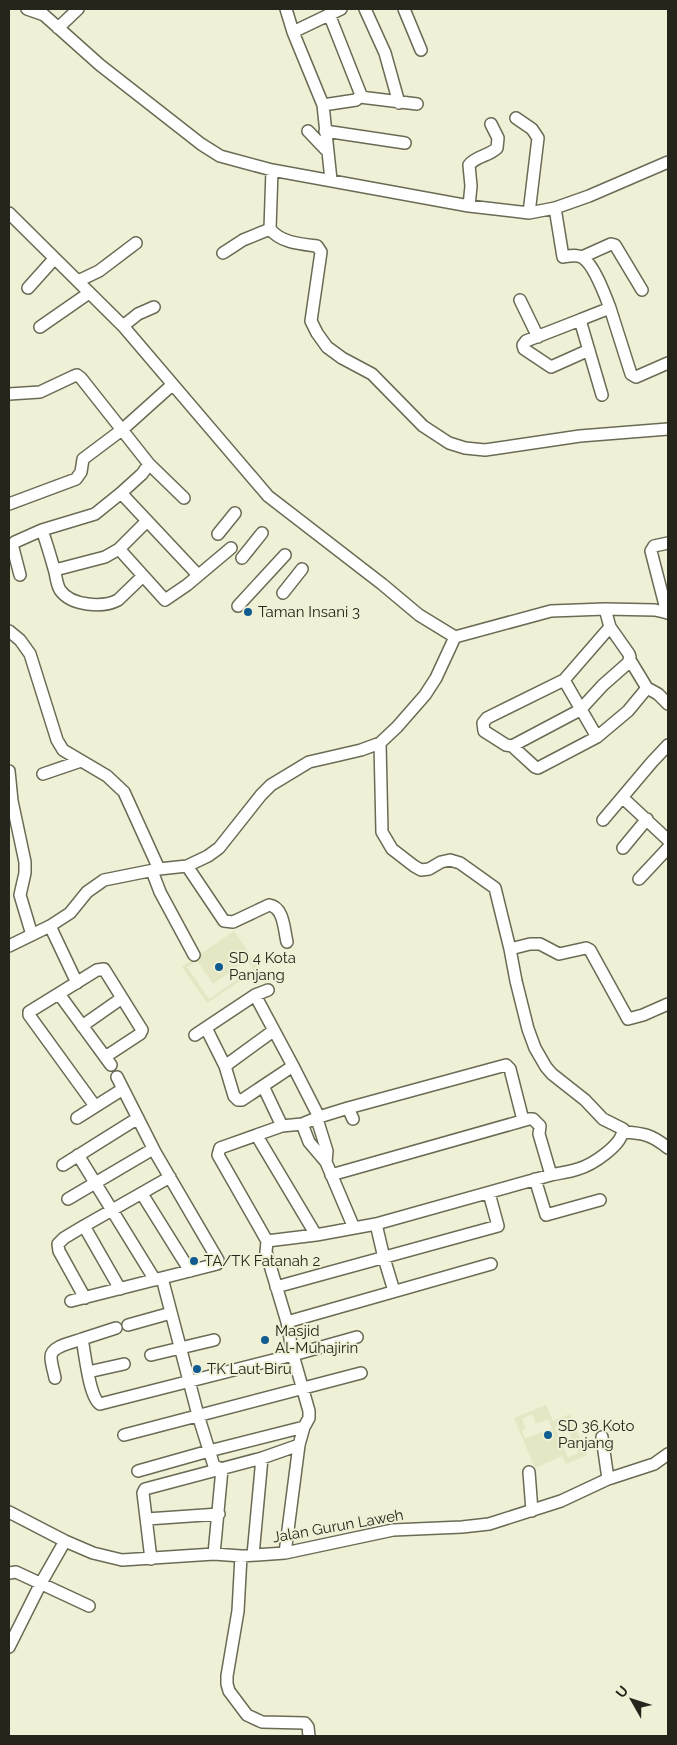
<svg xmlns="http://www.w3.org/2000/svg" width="677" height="1745" viewBox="0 0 677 1745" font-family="Raleway,sans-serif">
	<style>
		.built { fill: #e4e6c4; fill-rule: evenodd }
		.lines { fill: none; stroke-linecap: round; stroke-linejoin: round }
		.minor-casing { stroke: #6a6b54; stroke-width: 14 }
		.minor { stroke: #fff; stroke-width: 11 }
		.poi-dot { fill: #105b8f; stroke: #eff0d5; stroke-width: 2 }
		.labels { text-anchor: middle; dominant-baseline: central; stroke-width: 4; stroke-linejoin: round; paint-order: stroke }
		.poi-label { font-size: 15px; fill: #25251b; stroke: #eff0d5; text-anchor: start }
		.street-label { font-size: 15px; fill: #25251b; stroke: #eff0d5 }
	</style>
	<rect width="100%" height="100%" fill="#eff0d5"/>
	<path class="built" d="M234,931l25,37 -52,35 -25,-36zM247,960l6,9 -44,30 -22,-32 10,-6 16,23z
		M546,1405l7,16 17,-7 17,41 -21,9 -4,-8 -27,12 -21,-50zM532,1414l4,10 12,-5 4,9 -27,11 -3,-9 4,-2 -4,-9zM565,1423l13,30 -10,5 -13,-31z"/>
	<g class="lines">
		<g class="minor-casing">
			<path id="minor" d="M27,9l17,6 56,50 101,79 19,12 52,14 197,36 60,7 26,-5 34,-12 79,-34
				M286,9l7,23 30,73 8,75
				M365,9l20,44 14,50
				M404,9l17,41
				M58,28l20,-19
				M293,32l48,-23
				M360,97l57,7
				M323,105l33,-5 5,-5 -32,-81
				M516,118l16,11 6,9 -9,75
				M308,131l20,21
				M325,131l80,12
				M272,170l-2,59c11,14 31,15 47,17l4,6 -10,69 6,12 10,14 15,11 30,16 51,52 26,17 16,5 20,2 95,-14 88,-7
				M469,206l2,-20 -2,-21c7,-9 20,-9 28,-17l1,-10 -7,-14
				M555,208l8,49c6,-1 14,-3 20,1 11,7 22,37 27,50
				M9,213l114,113 145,170 114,88 37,31 36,22 96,-26 54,-2 50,1 13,3
				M223,253l20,-13 27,-11
				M582,257l29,-13 4,1 27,45
				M78,281l21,-10 37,-28
				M28,288l26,-29
				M520,300l18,37
				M580,320l-54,21 -3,4 1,4 27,18 38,-17
				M123,326l15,-12 16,-7
				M40,327l49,-34
				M9,394l31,-2 34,-16 3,-1 4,3 68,86 -7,10 -21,19 77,82
				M602,395l-22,-75 2,-1 28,-11 21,66 5,3 32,-14
				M149,464l35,34
				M9,504l67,-25 5,-7 2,-13 40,-30 49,-44
				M42,530c5,14 9,28 13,42 1,6 2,13 5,18 11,16 43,18 58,10l25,-24
				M218,534l17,-21
				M119,549l46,51 22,-15 44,-37
				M242,558l20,-25
				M55,570l50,-13 14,-8 28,-28
				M20,575l-7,-27 -1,-3 3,-3 27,-12 53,-16 26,-21
				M283,593l19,-24
				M238,606l47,-51
				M667,613l-16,-62 3,-5 14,-3
				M9,631l11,9 10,14 27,86 6,10 44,26 17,16 35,77
				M630,660l17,28 11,6 10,10
				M564,680l-77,38 -4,5 1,8 22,14 6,1 23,21 3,1 59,-31 31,-26 19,-23
				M597,737l-33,-57 46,-53
				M512,746l68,-36 23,-25 25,-22 2,-6 -1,-3 -19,-27 -5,-18
				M9,771l3,30 13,61v11l-5,22 12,40
				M43,774l38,-13
				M623,798l45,42
				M603,820l49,-58 16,-17
				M623,848l24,-29
				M187,866l37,55 9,1 36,-17c15,2 15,25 18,37
				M152,871l8,21 34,63
				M639,879l29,-31
				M50,926l27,57
				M9,946l41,-20 20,-13 17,-21 17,-12 55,-11 28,-3 21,-10 11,-8 42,-53 10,-10 38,-23 52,-12 19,-7 17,-16 28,-32 11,-17 19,-41
				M510,949l20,-5h10l19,10 27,-6 4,2 38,69 15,-4 25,-11
				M59,994l52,71
				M82,1026l40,-28
				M206,1028l19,38 48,-35
				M195,1035l60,-40 13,-5
				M225,1066l9,30 4,4h4l51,-34
				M263,1086l19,40
				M95,1106l-66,-91v-3l68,-42 7,-1 38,61 -2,4 -35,23
				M348,1108l158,-43 4,4 13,51
				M319,1117l29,-9 5,11
				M77,1118l46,-29
				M317,1119l10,32 -1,11 28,66
				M302,1124l7,18 17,20
				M623,1132c21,1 29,3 45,16
				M257,1136l59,99
				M78,1155l77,125
				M63,1165l75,-47
				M331,1175l198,-56h4l7,7 -1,8 12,41
				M535,1179l11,36 54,-15
				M142,1194l48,77
				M68,1199l85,-50
				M376,1224l8,34 10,33
				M84,1226l36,63
				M267,1241l49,-6 60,-11 175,-49c9,-2 18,-3 27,-6 14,-4 45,-24 45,-40l-20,-10 -18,-19 -33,-26 -6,-7 -11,-19 -7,-19 -12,-48 -6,-32 -15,-61 -35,-25 -10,-3 -9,2 -12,7 -8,1 -7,-4 -22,-17 -10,-17 -2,-89
				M162,1278l36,137 16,51 8,3 -8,85
				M276,1287l222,-61 -9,-33
				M85,1298l-26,-47 -1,-7 6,-6 20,-12 86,-49
				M71,1301l146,-37 1,-4 -63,-108 -38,-75
				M287,1322l204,-58
				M128,1325l43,-12
				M116,1328l-34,11c3,14 7,58 18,65l193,-49 -6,-33 -21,-70 1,-11 -49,-86 2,-7 62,-22 20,-2 17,-7 -26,-51 -38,-71
				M151,1355l63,-15
				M88,1372l36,-8
				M55,1378c-1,-6 -4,-14 -4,-21 0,-11 23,-15 31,-18
				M124,1435l237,-62
				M602,1437l6,42
				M138,1471l71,-20 95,-24
				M529,1472l3,39
				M9,1512l56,29 28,12 29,7 92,-6 27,2 44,-3 108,-23 69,-3 27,-3 72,-23 47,-22 46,-15 14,-10
				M147,1519l72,-5
				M285,1553l14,-108 5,-18 5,-9v-7l-16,-56 64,-18
				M253,1555l9,-97
				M241,1556l-3,55 -11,65v8l2,7 18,24 15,7 43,1 3,4 1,9
				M151,1559l-8,-66 2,-4 117,-31 37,-13
				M9,1573l7,-1 73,34
				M9,1647l32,-64 24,-42"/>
		</g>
		<use href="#minor" class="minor"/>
	</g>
	<g class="poi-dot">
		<circle cx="248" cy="612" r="5"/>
		<circle cx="219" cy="967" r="5"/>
		<circle cx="194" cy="1261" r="5"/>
		<circle cx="265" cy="1340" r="5"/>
		<circle cx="197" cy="1369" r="5"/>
		<circle cx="548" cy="1435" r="5"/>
	</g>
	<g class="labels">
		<g class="poi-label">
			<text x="258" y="612">Taman Insani 3</text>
			<text x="229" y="958">SD 4 Kota<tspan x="229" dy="17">Panjang</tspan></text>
			<text x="204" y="1261">TA/TK Fatanah 2</text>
			<text x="275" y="1331">Masjid<tspan x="275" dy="17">Al-Muhajirin</tspan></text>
			<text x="207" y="1369">TK Laut Biru</text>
			<text x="558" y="1426">SD 36 Koto<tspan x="558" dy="17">Panjang</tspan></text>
		</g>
		<g class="street-label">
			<text transform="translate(338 1526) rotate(-10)">Jalan Gurun Laweh</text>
		</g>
	</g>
	<rect width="677" height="1745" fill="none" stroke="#25251b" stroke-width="20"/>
	<g transform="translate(632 1700) rotate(309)" stroke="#eff0d5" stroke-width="4" paint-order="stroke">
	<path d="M0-4L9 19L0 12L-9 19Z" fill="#25251b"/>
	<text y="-8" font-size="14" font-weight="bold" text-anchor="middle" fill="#25251b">U</text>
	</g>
</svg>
